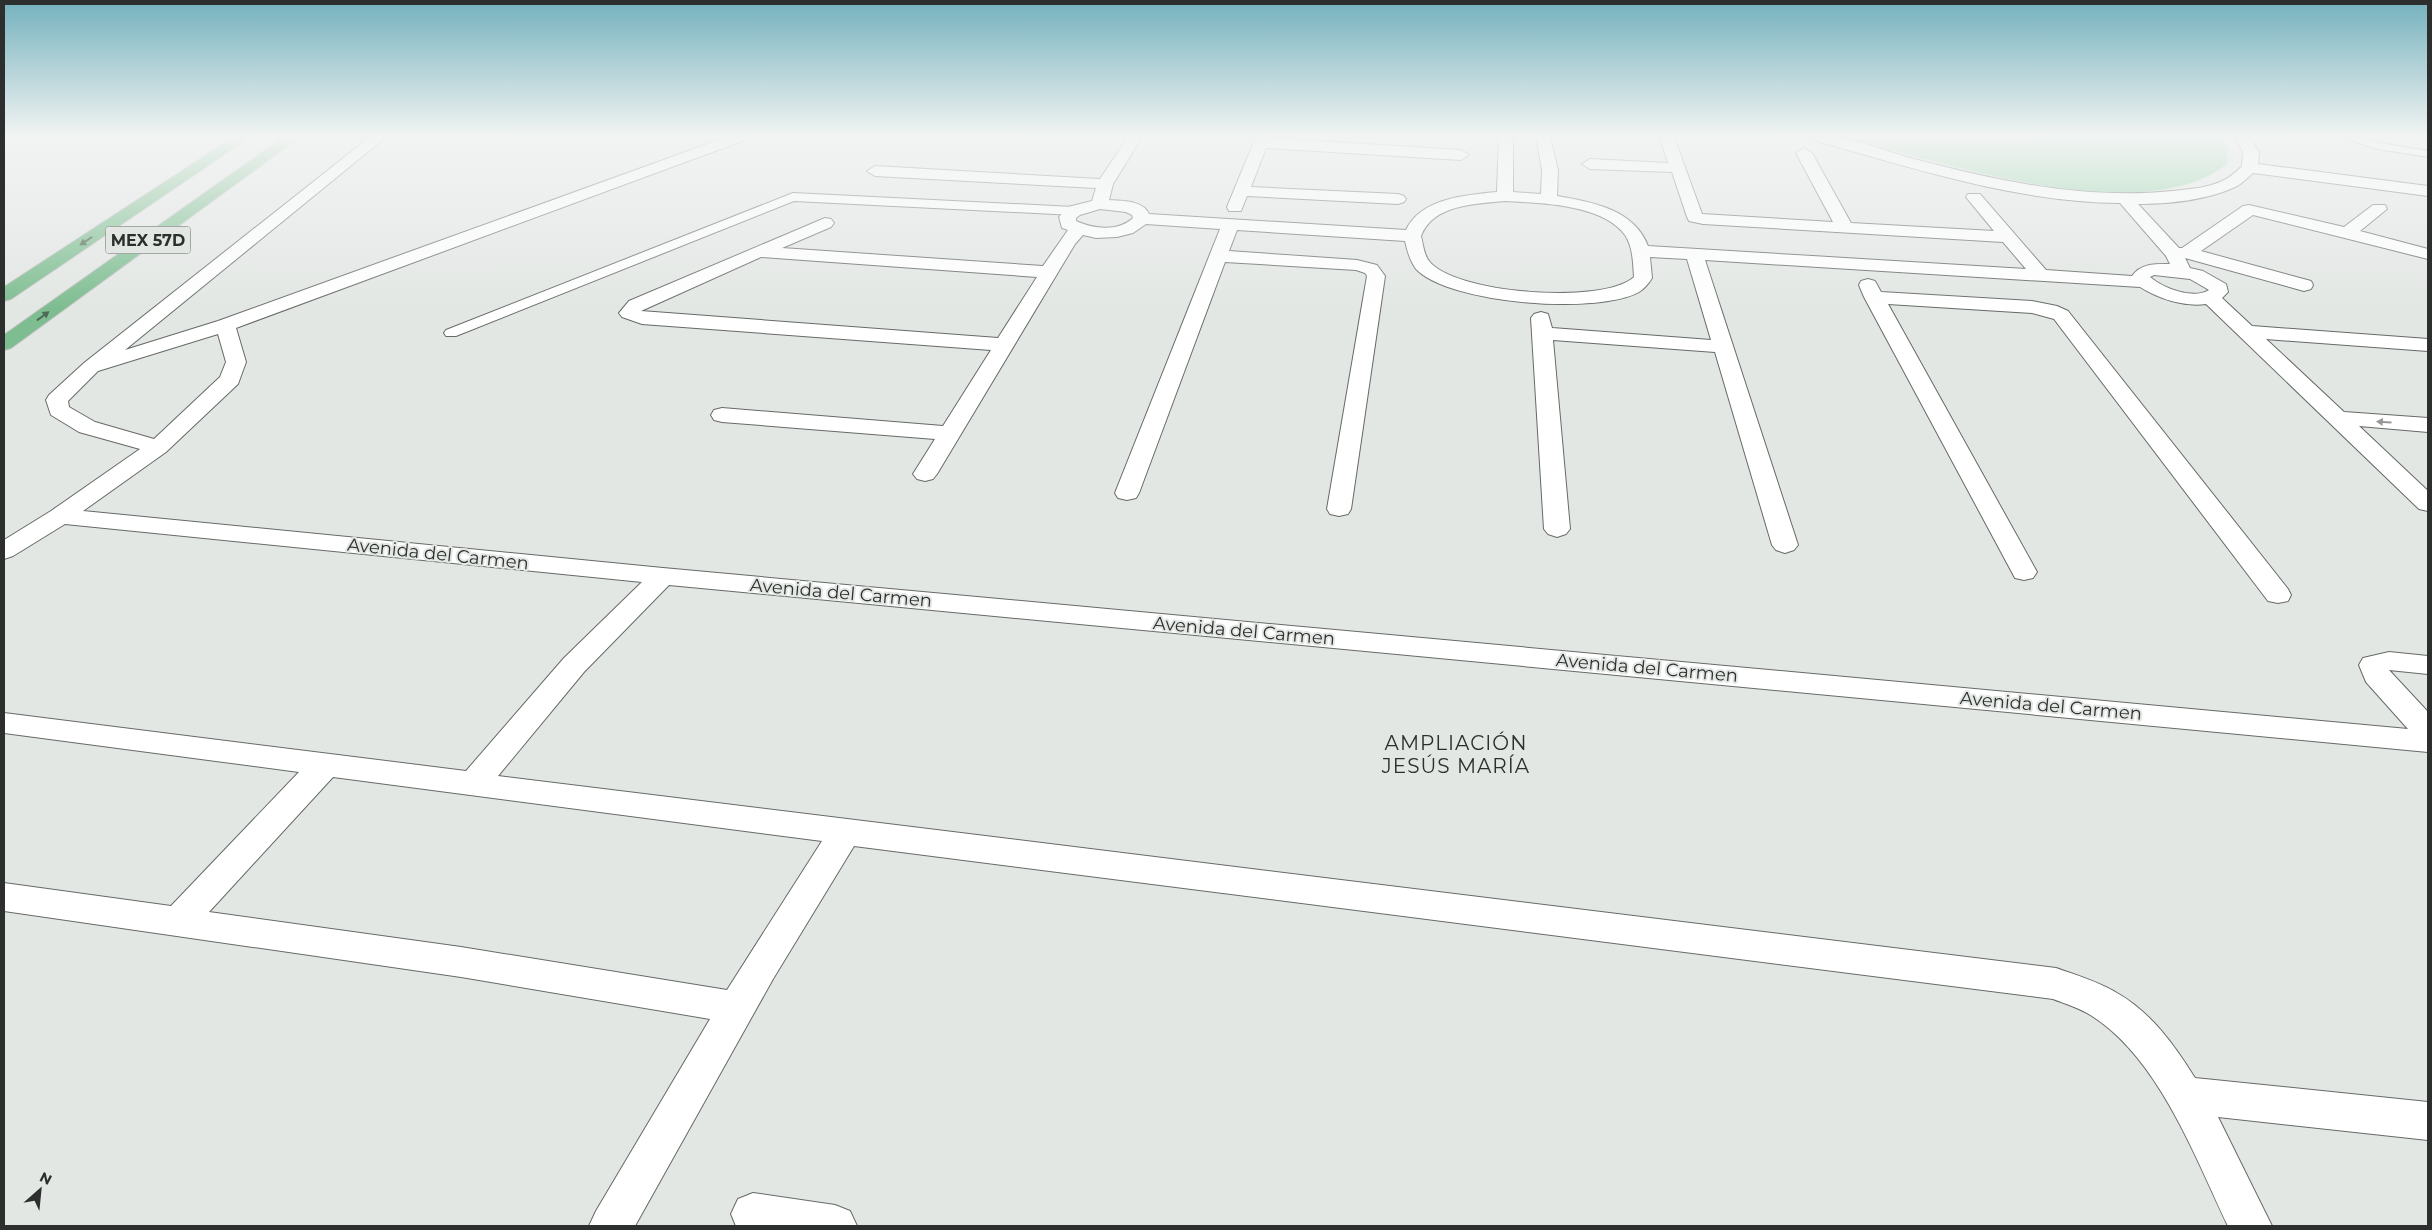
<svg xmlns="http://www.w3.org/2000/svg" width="2432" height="1230" viewBox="0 0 2432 1230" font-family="Montserrat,sans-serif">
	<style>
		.green { fill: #92d1a5 }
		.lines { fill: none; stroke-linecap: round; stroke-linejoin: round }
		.lane-casing { stroke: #666a67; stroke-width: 2 }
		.street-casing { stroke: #666a67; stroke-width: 2 }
		.highway-casing { stroke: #c0c1c0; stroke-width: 2 }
		.path { stroke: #a6aaa7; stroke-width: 2; stroke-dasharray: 0.5 2.5; stroke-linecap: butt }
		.lane { fill: #fff; fill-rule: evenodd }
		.street { fill: #fff; fill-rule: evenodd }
		.highway { fill: #7dbd90; fill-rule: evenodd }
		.oneway { fill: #4d6855 }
		.oneway2 { fill: #969796 }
		.labels { text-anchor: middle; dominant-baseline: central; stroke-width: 4; stroke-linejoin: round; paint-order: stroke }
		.shield { fill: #e3e7e4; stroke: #646665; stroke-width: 1 }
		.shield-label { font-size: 16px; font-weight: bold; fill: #2d2f2e }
		.street-label { font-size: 18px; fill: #2d2f2e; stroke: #e3e7e4 }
		.quarter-label { font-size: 20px; letter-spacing: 1px; fill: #2d2f2e; stroke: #e3e7e4 }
	</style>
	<rect width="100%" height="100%" fill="#e3e7e4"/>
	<path class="green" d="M1845,137h378l5,9 -1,18c-84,67 -287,-2 -382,-27z"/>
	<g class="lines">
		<g class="lane-casing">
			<path id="lane" d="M2341,137h15l23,6 49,8v6l-50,-8z
				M793,193l281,14 6,4 -6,4 -280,-14 -338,135h-10l-2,-3 2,-3z"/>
		</g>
		<g class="street-casing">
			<path id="street" d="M370,137h16l-261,213 93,-29 509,-184h20l-2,3 -509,188 10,34 -8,22 -72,68 -83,59 580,57 1745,161 -42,-47 -7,-17 4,-7 26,-6 39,4v18l-39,-4 39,42v40l-1759,-167 -85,87 -86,104 1558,192c20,7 43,14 61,25 34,19 58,53 78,85l233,24v38l-210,-23 54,109h-44c-33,-69 -69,-167 -136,-210 -12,-8 -26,-12 -39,-17l-1199,-153 -81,133 -138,247h-46l7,-15 114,-192 -249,-42 -457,-66v-28l167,23 128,-134 -295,-39v-20l462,58 98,-113 78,-76 -577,-58 -52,32 -9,3v-19l47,-29 89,-62 -61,-17 -28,-17 -5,-15 3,-5 35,-32zM218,334l8,28 -6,15 -66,62 -59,-17 -26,-15 -1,-6 30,-30zM333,777l489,64 -95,149 -266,-43 -252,-35z
				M1128,137h14l-29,47 -4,16c13,1 34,0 40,14l257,16c15,-32 60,-35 91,-38l2,-55h14v55l28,2 1,-24 -6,-33h14l8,33 -1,26c35,6 77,13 91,50l378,23 -23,-27 -300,-18 -14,-3 -2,-4 -15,-45 -82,-3 -8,-5 8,-5 78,4 -8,-26h14l28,77 131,8 -37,-69 8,-5 8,5 39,70 143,8 -28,-34 2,-3h12l66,76 86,6c9,-13 24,-12 38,-12l-4,-8 -46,-53c-105,-1 -207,-35 -307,-63l-2,-3c33,-4 71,13 103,22 84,22 171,41 258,32 18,-2 37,-3 52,-11 7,-3 13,-9 18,-14l1,-14 -8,-15h14l10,15 -1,12 170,22v10l-175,-23c-6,5 -11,11 -18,14 -28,13 -67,17 -97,17l41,44h3l61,-42 6,-1 95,22 29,-22h12l2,4 -27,22 68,18v10l-175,-44 -52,36 110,30 2,4 -2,4 -7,2 -119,-33 5,10 13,3 23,13 2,8 -6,6 30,28 176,13v12l-162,-12 78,73 84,6v14l-69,-6 69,65v20l-9,-2 -213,-205c-22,3 -47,-5 -66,-17l-435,-27 93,285 -4,5 -9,3 -9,-3 -4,-5 -57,-193 -162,-12 17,189 -4,5 -9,3 -9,-3 -4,-5 -13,-211 3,-4 7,-2 7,2 4,14 159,12 -24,-81 -37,-2 2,21c-3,5 -8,11 -13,14 -41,23 -190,12 -223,-23 -6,-8 -9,-19 -11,-28l-168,-11 -8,21 128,9 20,5 8,11 -34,233 -3,5 -9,2 -9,-2 -3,-5 40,-233 -2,-3 -9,-3 -131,-8 -86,231 -3,5 -9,2 -9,-2 -3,-5 105,-264 -74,-5 -13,9 -16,4 -21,1 -13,-3 -8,9 -138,230 -4,5 -8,2 -8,-2 -4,-5 22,-35 -213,-17 -8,-2 -3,-5 3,-5 8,-2 221,18 48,-76 -349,-26 -20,-7 -3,-4 10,-12 196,-83 6,1 3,4 -3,4 -49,21 261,18 25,-36 -6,-2 -3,-11 9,-10 24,-6 4,-13 -221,-12 -8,-5 8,-5 225,13zM1505,201c34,2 98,3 120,34 8,12 8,28 9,42 -30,28 -179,17 -205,-16 -5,-6 -6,-17 -8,-25 12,-32 55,-32 84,-35zM1100,209l26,3 6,3 1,3c-15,14 -39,11 -57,3v-3l4,-3zM761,257h1l275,20 -39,61 -357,-27zM2154,275l36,4 19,11c-16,10 -46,-2 -59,-13z
				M1256,137l205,13 8,5 -8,5 -195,-12 -15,39 147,7 6,2 2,3 -2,3 -6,2 -151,-8 -6,15h-12l-2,-4z
				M1868,279l7,2 6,11 151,9 25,5 11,5 220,278 3,6 -3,6 -10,2 -10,-2 -214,-282 -22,-6 -144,-9 149,268 -4,6 -9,2 -9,-2 -151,-281 -5,-12 2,-4z
				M753,1193l82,12 15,6 7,15h-121l-5,-12 7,-15z"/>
		</g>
		<g class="highway-casing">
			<path id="highway" d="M234,137h16l-239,162 -7,2v-14z
				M284,137h16l-289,211 -7,2v-15z"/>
		</g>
		<path class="path" d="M1956,137l39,3 14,-3"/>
		<use href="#lane" class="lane"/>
		<use href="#street" class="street"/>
		<use href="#highway" class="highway"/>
	</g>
	<defs><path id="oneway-solid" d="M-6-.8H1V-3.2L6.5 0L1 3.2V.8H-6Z" transform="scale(1.25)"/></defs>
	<g class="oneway">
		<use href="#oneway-solid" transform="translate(86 241) rotate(146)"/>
		<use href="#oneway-solid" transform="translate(43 316) rotate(-36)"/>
	</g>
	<use class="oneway2" href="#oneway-solid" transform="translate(2384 422) rotate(-176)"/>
	<linearGradient id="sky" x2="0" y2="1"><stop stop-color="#74b1bd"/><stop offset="0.44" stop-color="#f2f4f3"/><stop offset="1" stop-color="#f2f4f3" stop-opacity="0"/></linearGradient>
	<rect width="2432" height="309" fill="url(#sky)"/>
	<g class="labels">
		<rect class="shield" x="105.5" y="226.5" width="85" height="27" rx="4"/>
		<g class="shield-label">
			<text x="148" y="240">MEX 57D</text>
		</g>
		<g class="street-label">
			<text transform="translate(438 554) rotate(6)">Avenida del Carmen</text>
			<text transform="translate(841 593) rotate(5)">Avenida del Carmen</text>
			<text transform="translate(1244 631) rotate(5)">Avenida del Carmen</text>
			<text transform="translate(1647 668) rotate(5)">Avenida del Carmen</text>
			<text transform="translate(2051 706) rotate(5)">Avenida del Carmen</text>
		</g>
		<g class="quarter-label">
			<text x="1456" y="743">AMPLIACIÓN<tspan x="1456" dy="23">JESÚS MARÍA</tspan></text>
		</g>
	</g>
	<rect width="2432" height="1230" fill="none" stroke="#2d2f2e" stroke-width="10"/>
	<g transform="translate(40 1190) rotate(27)" stroke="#e3e7e4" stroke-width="4" paint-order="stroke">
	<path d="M0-4L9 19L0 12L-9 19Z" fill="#2d2f2e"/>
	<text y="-8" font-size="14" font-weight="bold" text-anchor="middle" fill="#2d2f2e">N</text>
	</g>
</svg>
